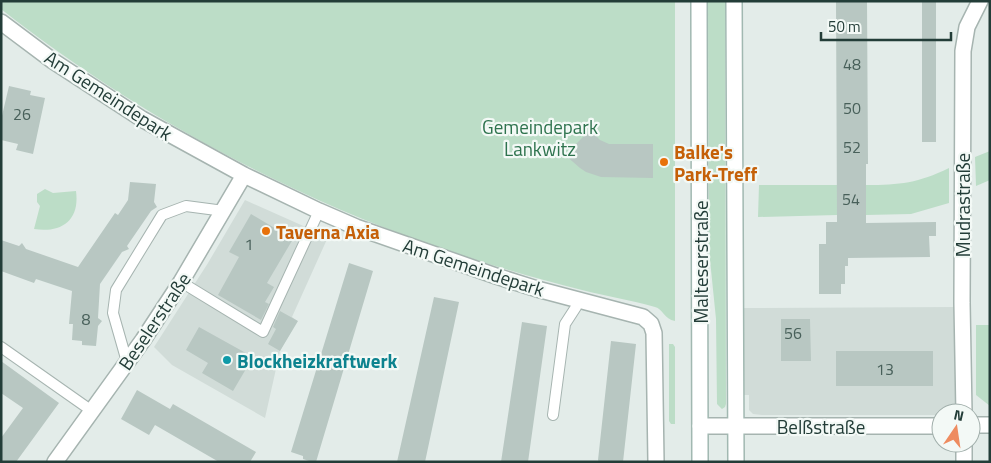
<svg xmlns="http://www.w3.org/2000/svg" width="991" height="463" viewBox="0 0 991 463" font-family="'Titillium Web',sans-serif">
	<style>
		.built { fill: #d1dcd8 }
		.green { fill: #bcddc7 }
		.building { fill: #b8c7c2 }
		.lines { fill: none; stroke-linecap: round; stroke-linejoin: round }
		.service-casing { stroke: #a6b4b0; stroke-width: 12 }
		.minor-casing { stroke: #a6b4b0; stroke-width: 18 }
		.secondary-casing { stroke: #a1b8b1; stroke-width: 18 }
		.service { stroke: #fff; stroke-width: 10 }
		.minor { stroke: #fff; stroke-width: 15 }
		.secondary { stroke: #fff; stroke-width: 15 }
		.food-dot { fill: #e8710a; stroke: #f3f9f6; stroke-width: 2 }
		.culture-dot { fill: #0f9aa8; stroke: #f3f9f6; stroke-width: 2 }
		.labels { text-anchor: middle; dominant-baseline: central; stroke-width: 4.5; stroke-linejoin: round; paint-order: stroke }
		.number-label { font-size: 16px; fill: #48605a }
		.street-label { font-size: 19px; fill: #233d38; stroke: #f3f9f6 }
		.park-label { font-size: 19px; fill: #2e734e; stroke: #f3f9f6 }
		.food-label { font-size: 19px; font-weight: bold; fill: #c56008; stroke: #f3f9f6; text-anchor: start }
		.culture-label { font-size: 19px; font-weight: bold; fill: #0d838f; stroke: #f3f9f6; text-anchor: start }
	</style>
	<rect width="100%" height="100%" fill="#e3ece9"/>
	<path class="built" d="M245,200l83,37 -36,80 5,4 -17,30 -15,67 -93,-53 -18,-18 54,-84z
		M955,307v102l-1,4h-13v2h-179l-9,-1 -4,-4v-15h-6v-87z"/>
	<path class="green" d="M1,1h674v320c-11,-2 -12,-12 -20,-14 -24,-7 -49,-11 -73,-17 -53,-13 -105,-29 -156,-47 -148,-52 -302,-137 -425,-234z
		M708,1h17l1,403 -1,3 -3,2 -5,-5 -1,-85 -7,-69z
		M990,151v29l-14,6 -1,-29z
		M949,168v35l-38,11 -45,1v-30c34,0 52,-2 83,-17z
		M759,185h78v30l-79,2z
		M45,189l8,4 23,-2c4,30 -15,42 -42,38l6,-23 -3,-4v-8z
		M976,325h14v81l-14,-11z
		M669,344h4l2,3v77h-4l-2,-3z"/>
	<path class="building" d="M836,1h31l1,163h-2v59l70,-1v14h-7l1,21 -82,1v8h-3v18h-4v10h-22v-50h7v-22h11z
		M922,1h14v141h-14z
		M9,86l22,5 -1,4 15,3 -12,56 -17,-4 2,-6 -17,-4v-20z
		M590,130l10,10 9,4h44v34l-52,-1 -15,-5 -6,-4 -15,-13z
		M130,182l26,2 -2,18 3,5 -6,4 -24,35 2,3 -7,3 -22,32 -2,34 4,3 -4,5 -2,20 -14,-1v-4l-10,-1 1,-16h-4l3,-33 -36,-12 -2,4 -33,-12v-31l18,6 3,-3 4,6 52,18 37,-54 3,2 10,-15z
		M251,214l42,25 -26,44 7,4 -9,15 4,2 -8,16 -43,-25 21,-38 -10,-5z
		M349,263l24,8 -57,191h-4l-9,-3v-3l-12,-4z
		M434,297l25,5 -34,160h-28z
		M280,311l18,10 -18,30 -12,-7 8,-15 -3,-2z
		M781,319h29l1,42h-30z
		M522,322l25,4 -19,136h-27z
		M199,327l54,30 -20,34 -31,-18 6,-10 -22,-13z
		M611,341l25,3 -13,118h-24l-1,-2z
		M836,351h97v35h-97z
		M1,361l58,42 -43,59h-15v-24l22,-30 -22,-15z
		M137,390l33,19 3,-5 83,48 -6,10h-31l-64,-37 -6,10 -28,-16z"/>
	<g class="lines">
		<g class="service-casing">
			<path id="service" d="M181,282l82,50 56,-121
				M1,347l91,64
				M127,362l-14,-49 3,-23 46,-75 24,-9 38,5
				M553,415l12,-91 11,-17 2,-8"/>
		</g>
		<g class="minor-casing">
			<path id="minor" d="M1,22l52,39 89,58 102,56 75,36 37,16 140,49 41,13 106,28 8,7 3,9 2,129
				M964,413l-2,-110 1,-252 4,-24 13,-26
				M971,425h19
				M700,426h241
				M964,443v19
				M55,462l88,-122 38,-58 63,-107"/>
		</g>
		<g class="secondary-casing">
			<path id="secondary" d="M699,1l1,461
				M734,1l2,461"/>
		</g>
		<use href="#service" class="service"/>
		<use href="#minor" class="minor"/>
		<use href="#secondary" class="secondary"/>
	</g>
	<g class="food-dot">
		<circle cx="664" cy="162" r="5"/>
		<circle cx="266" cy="231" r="5"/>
	</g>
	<circle class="culture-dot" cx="227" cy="360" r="5"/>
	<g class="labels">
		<g class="number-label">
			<text x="852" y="64">48</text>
			<text x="852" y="108">50</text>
			<text x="22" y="114">26</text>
			<text x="852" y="147">52</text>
			<text x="851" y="199">54</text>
			<text x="249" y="244">1</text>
			<text x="86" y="319">8</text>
			<text x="793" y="333">56</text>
			<text x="885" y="369">13</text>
		</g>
		<g class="street-label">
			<text transform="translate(109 95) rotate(33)">Am Gemeindepark</text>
			<text transform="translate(962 205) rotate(-90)">Mudrastraße</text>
			<text transform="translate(700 262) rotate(-90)">Malteserstraße</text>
			<text transform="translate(474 267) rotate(18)">Am Gemeindepark</text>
			<text transform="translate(154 321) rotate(-56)">Beselerstraße</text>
			<text x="821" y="426">Belßstraße</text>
		</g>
		<g class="park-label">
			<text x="540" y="126">Gemeindepark<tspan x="540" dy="22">Lankwitz</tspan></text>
		</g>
		<g class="food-label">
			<text x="674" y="151">Balke's<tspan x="674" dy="22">Park-Treff</tspan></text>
			<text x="276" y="231">Taverna Axia</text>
		</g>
		<g class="culture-label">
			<text x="237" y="360">Blockheizkraftwerk</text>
		</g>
	</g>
	<rect width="991" height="463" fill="none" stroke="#233d38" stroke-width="5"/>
	<g transform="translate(956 428) rotate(13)"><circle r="24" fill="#f3f9f6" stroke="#a0aeaa"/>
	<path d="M0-4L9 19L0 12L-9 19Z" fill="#ee8c60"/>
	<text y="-8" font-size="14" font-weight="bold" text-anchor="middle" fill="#233d38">N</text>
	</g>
	<path d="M821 32v8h130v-8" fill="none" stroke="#233d38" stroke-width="2.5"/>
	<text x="828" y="32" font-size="15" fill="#233d38" stroke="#f3f9f6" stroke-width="4" paint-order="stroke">50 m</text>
</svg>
